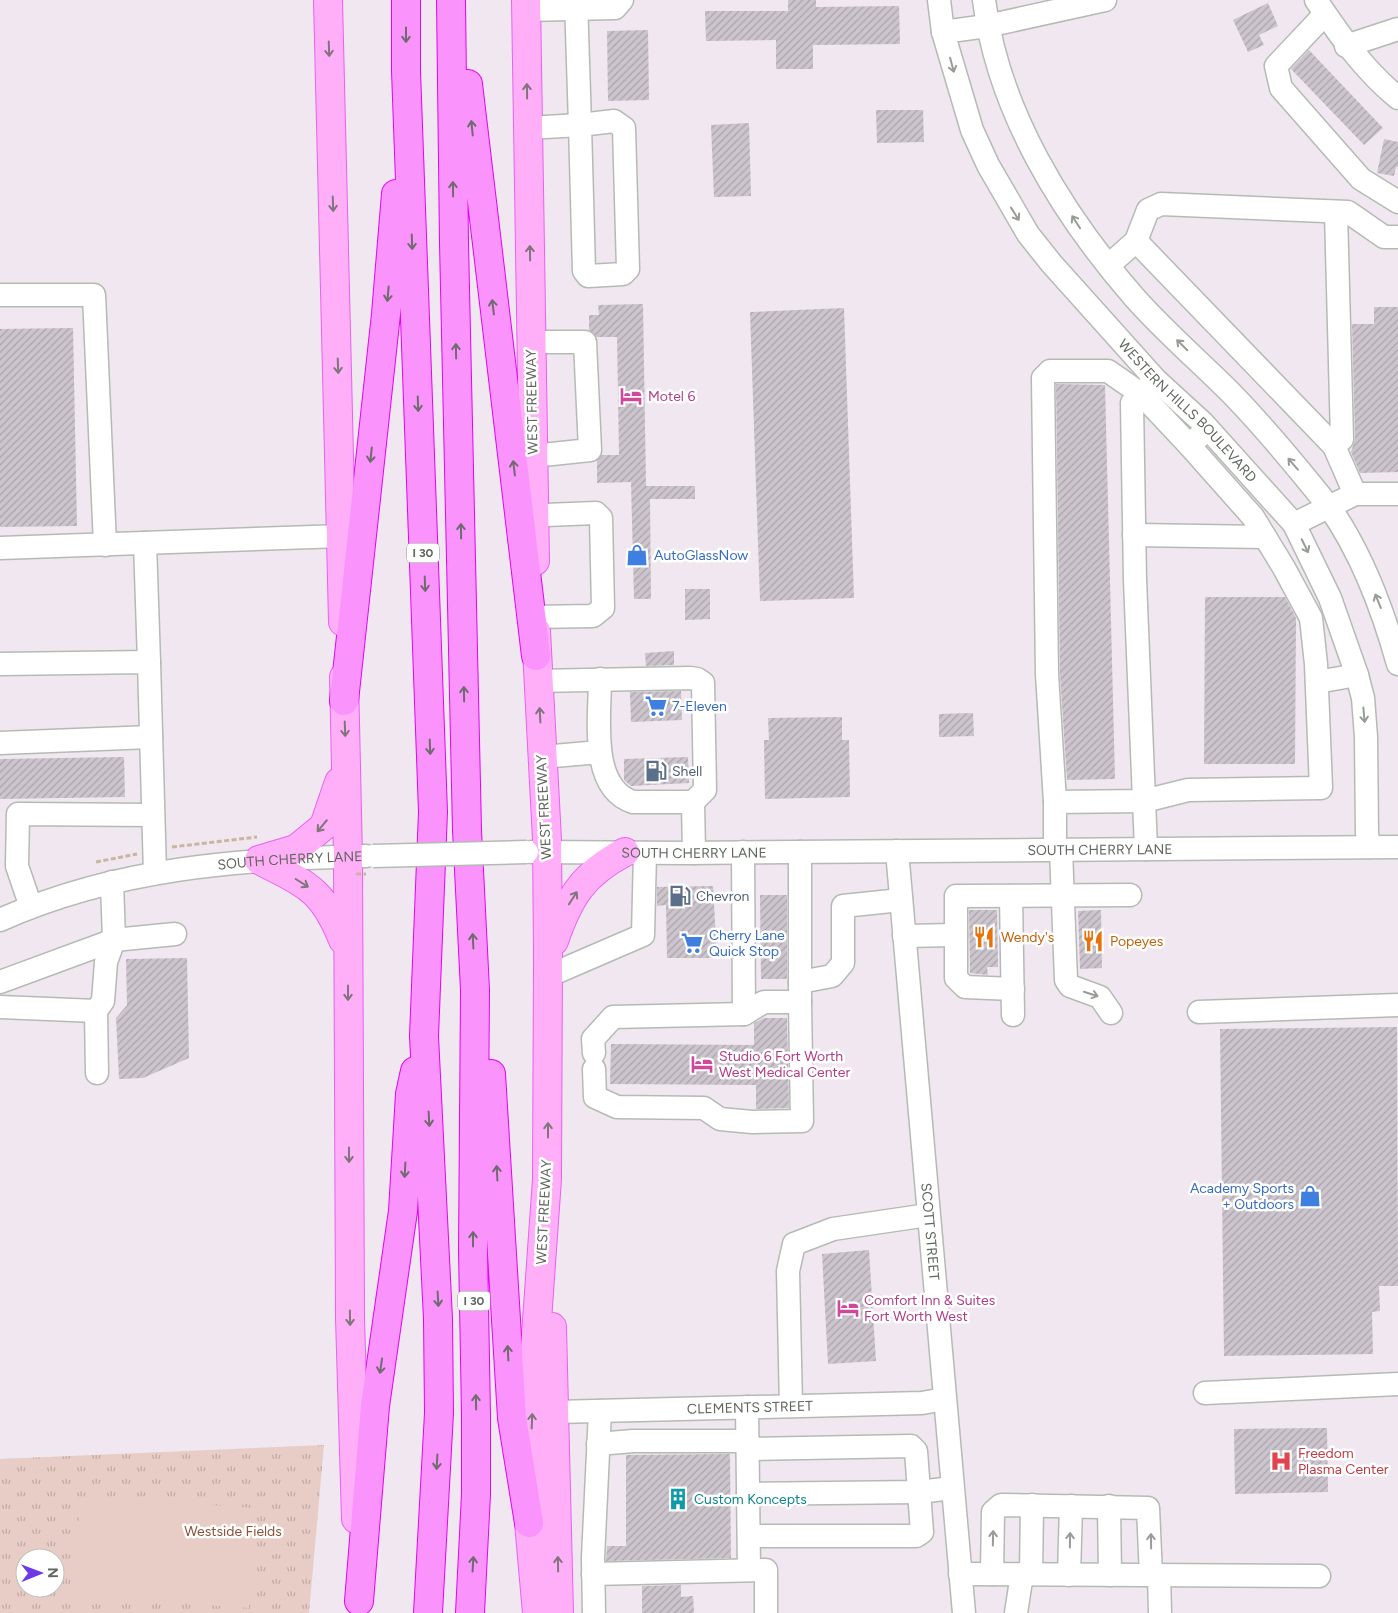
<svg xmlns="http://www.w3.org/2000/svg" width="1398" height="1613" viewBox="0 0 1398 1613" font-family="Figtree,sans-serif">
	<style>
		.grass { fill: url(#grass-tufts); fill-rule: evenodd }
		.garden { fill: #e7cdc5 }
		.building { fill: url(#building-hatch) }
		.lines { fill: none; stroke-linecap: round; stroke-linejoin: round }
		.minor-casing { stroke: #b5bbb4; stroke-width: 25 }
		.major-casing { stroke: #ea61f0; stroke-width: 30 }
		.highway-casing { stroke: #e204f4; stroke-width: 30 }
		.path { stroke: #cab59f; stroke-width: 3; stroke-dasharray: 5 2.5; stroke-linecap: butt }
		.minor { stroke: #fff; stroke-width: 22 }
		.major { stroke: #feaff8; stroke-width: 28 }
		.highway { stroke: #fa93fb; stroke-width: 28 }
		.minor-bridge-casing { stroke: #b5bbb4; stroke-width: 25; stroke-linecap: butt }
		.path-bridge { stroke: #cab59f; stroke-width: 3; stroke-dasharray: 5 2.5; stroke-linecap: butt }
		.minor-bridge { stroke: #fff; stroke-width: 22 }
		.oneway { stroke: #6f6b6e }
		.oneway2 { stroke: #80757d }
		.oneway3 { stroke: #989c96 }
		.labels { text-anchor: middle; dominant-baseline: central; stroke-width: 5; stroke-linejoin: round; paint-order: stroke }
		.shield { fill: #fff; stroke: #90958e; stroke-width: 1 }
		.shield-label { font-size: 12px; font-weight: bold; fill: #60675e }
		.hotel-label { font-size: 14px; fill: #b23c85; stroke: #fff; text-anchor: start }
		.street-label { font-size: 14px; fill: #60675e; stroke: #fff }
		.shop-label { font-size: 14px; fill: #366cbe; stroke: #fff; text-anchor: start }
		.service-label { font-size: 14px; fill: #4e5e75; stroke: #fff; text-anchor: start }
		.food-label { font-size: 14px; fill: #c56008; stroke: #fff; text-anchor: start }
		.health-label { font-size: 14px; fill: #be3a42; stroke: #fff; text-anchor: start }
		.culture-label { font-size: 14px; fill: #0d838f; stroke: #fff; text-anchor: start }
		.park-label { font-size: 14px; fill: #8c5039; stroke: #fff }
	</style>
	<defs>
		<pattern id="grass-tufts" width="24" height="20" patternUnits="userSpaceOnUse" patternTransform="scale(1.25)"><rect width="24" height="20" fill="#e7cdc5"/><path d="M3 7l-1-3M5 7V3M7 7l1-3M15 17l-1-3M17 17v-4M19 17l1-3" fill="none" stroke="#bfaaa3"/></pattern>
		<pattern id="building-hatch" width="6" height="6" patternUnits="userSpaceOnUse" patternTransform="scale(1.25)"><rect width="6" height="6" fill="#cdc5ce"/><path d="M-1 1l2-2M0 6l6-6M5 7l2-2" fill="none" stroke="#aaa4aa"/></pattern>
	</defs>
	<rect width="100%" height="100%" fill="#f0e7f0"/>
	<path class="grass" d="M324,1445l-15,168h-309v-154zM25,1558h30v30h-30z"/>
	<path class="garden" d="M80,1497l176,11 -7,100 -175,-12z"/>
	<path class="building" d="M788,0h28v7l83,-1 1,38 -87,1v24h-37v-29l-70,1 -1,-30h83z
		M1268,3l10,23 -19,9 5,10 -16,7 -15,-32z
		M648,30l1,70 -41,1 -1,-70z
		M1309,50l74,78 -19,17 -73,-76z
		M876,110h47l1,32 -47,1z
		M749,123l2,73 -37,1 -3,-72z
		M1384,139l14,3v25h-2l-2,9 -17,-3z
		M643,304l3,182h49v13h-45l1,100h-17l-3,-117 -34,1v-22l5,-6h17l-2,-118h-20l-8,-7v-15h10l-1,-10z
		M1374,307h24v165l-38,1 -9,-21 4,-13 -3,-115h22z
		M844,308l10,290 -94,3 -10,-289z
		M73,328l4,198 -77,1v-198z
		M1056,384l49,1 10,394 -48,1 -7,-106z
		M685,589h25v30l-25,1z
		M1205,597h80l11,21 -1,146h-91z
		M674,651v14l-28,1 -1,-13z
		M681,691l1,29 -51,2 -1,-30z
		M973,713l1,23 -35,1v-23z
		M842,717v23h7l1,57 -85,2 -1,-59h5l-1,-22z
		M124,757l1,40 -125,2v-40z
		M688,757l1,26 -58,3 -7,-6v-21z
		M713,886l4,72h-50l-1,-53 -9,1v-19z
		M760,895h27v84h-26z
		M969,910h28l1,57h-11l1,8 -18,-2z
		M1101,910l1,58 -22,1 -2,-58z
		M187,958l2,100 -46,20 -24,1 -3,-61 11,-13 -1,-46z
		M764,1018h23l2,90 -33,1v-24l-146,-1 1,-40 143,1v-22z
		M1397,1027l1,259h-19l1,25 -8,1 1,42 -149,2 -4,-327z
		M869,1250l7,111 -48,3 -6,-110z
		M1327,1428l1,64 -93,2 -1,-65z
		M730,1454l1,104 -125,3 1,-15h19v-91z
		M681,1585v12l12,-1 1,17h-52v-27z"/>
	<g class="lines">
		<g class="minor-casing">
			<g id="minor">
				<path id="s1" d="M939,0l4,32 29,98 16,35 40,69 23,29 105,117 47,43 91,101 36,74 27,77 6,23 3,39 1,96 2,14"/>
				<path d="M984,0c14,111 78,214 150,297 30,34 65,64 97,96 35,36 68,76 99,115 32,46 53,102 68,156"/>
				<path d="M1316,0c24,36 48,70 82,98"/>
				<path d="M526,10l89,-2 7,-8"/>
				<path d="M1325,14l-49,52 5,22 80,91 37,23"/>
				<path d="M943,32l44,-6 118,-26"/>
				<path d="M1346,46l52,-17"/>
				<path d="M614,121l10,7 4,141 -5,5 -35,2 -4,-5 -4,-146z"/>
				<path d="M528,128l52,-3 -4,-125"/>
				<path d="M1136,241l198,205 21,48"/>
				<path d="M1109,265l27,-24 12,-31 13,-6 187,8 36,25h14"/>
				<path d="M0,295h94l11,250"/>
				<path d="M531,342h54l5,108 -57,6"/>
				<path d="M1334,446l8,-7 -6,-227"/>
				<path d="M520,516l76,-3 5,5 2,90 -10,8 -61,1"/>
				<path d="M1294,524l61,-30h43"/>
				<path d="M1134,535l131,2"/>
				<path d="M145,543l4,119"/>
				<path d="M0,548l342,-12"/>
				<path d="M0,664l149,-2 6,211"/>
				<path d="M600,679c0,37 -11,109 33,123h60"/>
				<path d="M538,681l152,-3 7,1 6,4 2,107 -12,12 1,51"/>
				<path d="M1317,682l40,-7"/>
				<path d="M0,743l151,-6"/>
				<path d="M542,757l58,-5"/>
				<path d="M1055,802l-8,-128 -4,-296 7,-7h58l33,23 48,51"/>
				<path d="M1146,849l-11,-269 -3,-177 19,-19"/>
				<path d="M1055,850v-48l89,-1 44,-11 133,-2 -5,-124 -5,-46 -27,-50 -31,-51 -64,-72 19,-16"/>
				<path d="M1061,850l5,130 4,6 30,11 11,16"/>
				<path id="s2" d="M897,851l67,762"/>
				<path id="s3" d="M532,852l154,1 712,-6"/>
				<path d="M743,852l1,162"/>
				<path d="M1011,896l2,119"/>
				<path d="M31,907l-14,-41 1,-52 135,1"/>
				<path id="s4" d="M0,920c116,-52 240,-61 366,-64"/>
				<path d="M904,936l52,-1"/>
				<path d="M548,976l95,-41 2,-82"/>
				<path d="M0,982l114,-42 61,-6"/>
				<path d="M800,982l32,-6 11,-13v-57l58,-6"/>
				<path d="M1013,989l-48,-2 -9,-9v-82l174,-1"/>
				<path d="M0,1007l96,4"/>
				<path d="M1199,1012l199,-7"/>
				<path d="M594,1053l-1,-14 20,-22 131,-3 20,-12h36v-150"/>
				<path d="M594,1069l1,28 22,10 87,1 16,11 32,3 50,-1 -2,-119"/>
				<path d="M97,1073l-1,-62 7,-10 3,-39 8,-22 -2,-58"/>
				<path d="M1205,1393l193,-9"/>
				<path d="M791,1406l-3,-135 6,-27 39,-15 95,-14"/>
				<path d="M747,1407l2,163"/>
				<path id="s5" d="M555,1412l367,-9 22,-4"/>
				<path d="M598,1444l35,-3h115"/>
				<path d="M748,1449l163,-3 5,5 6,81 -6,4h-167"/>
				<path d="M748,1494l171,-2 33,-4"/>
				<path d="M1109,1506l1,69"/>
				<path d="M593,1574l173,-4v43"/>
				<path d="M960,1574l359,2"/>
				<path d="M992,1574l1,-62 8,-7 147,3 3,67"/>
				<path d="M1031,1574l1,-69"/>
				<path d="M1069,1575l2,-69"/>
				<path d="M1159,1575l1,38"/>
				<path d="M594,1613l-1,-55 7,-147"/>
				<path d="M1016,1613l6,-39"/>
			</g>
		</g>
		<g class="major-casing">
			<path id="major" d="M328,0l15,622
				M526,0l9,561
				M536,631l11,209 1,119 -1,220 -14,198 -4,146 8,90
				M344,677l4,180 2,461 6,201
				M259,860l37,-11 28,-23 15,-44
				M259,860c48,25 63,28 84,80
				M554,941c15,-44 29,-67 71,-89
				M552,1327l7,286"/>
		</g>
		<g class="highway-casing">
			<path id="highway" d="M406,0v71l27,741 -9,224 14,283 1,94 -11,200
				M451,0l3,243 13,587 8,160 -2,260 3,165v79l-6,119
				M468,84l68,572
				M344,701l42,-387 10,-120
				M491,1074l21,344 17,105
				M359,1601l16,-195 28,-195 7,-117 5,-23"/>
		</g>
		<path class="path" d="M172,847l85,-10
			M96,862l41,-8"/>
		<use href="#minor" class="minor"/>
		<use href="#major" class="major"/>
		<use href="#highway" class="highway"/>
		<g class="minor-bridge-casing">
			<path id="minor-bridge" d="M373,856l154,-4"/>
		</g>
		<path class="path-bridge" d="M356,874h10"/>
		<use href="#minor-bridge" class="minor-bridge"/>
	</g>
	<defs><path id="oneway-shaft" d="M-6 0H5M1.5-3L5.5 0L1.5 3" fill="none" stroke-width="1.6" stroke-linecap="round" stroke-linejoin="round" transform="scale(1.25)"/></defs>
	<g class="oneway">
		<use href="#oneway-shaft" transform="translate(406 35) rotate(90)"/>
		<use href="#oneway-shaft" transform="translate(472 128) rotate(-96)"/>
		<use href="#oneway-shaft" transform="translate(453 189) rotate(-91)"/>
		<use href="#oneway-shaft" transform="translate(412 242) rotate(88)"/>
		<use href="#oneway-shaft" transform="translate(388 294) rotate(95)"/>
		<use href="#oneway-shaft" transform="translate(493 307) rotate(-97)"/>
		<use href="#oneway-shaft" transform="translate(456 351) rotate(-91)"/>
		<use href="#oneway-shaft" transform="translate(418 404) rotate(88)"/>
		<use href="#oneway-shaft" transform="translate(371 455) rotate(96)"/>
		<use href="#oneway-shaft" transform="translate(514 468) rotate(-97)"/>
		<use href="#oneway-shaft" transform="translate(461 531) rotate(-91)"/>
		<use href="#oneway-shaft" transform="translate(425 584) rotate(88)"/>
		<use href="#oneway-shaft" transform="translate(464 694) rotate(-91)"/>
		<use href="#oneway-shaft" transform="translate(430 747) rotate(88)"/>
		<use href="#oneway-shaft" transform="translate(473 941) rotate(-93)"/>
		<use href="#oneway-shaft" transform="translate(429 1119) rotate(87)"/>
		<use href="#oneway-shaft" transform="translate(405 1170) rotate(93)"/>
		<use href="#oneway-shaft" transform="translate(497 1173) rotate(-93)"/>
		<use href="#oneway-shaft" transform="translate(473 1239) rotate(-90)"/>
		<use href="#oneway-shaft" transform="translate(438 1299) rotate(87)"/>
		<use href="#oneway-shaft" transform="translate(508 1353) rotate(-93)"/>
		<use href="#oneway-shaft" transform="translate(381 1366) rotate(98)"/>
		<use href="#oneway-shaft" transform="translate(476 1402) rotate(-91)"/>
		<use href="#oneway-shaft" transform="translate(437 1462) rotate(93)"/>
		<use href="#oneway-shaft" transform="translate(473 1564) rotate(-87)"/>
	</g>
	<g class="oneway2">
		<use href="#oneway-shaft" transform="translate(329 49) rotate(88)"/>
		<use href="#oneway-shaft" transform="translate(527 91) rotate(-91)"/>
		<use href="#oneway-shaft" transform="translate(333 204) rotate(88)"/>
		<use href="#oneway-shaft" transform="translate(530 253) rotate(-91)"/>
		<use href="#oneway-shaft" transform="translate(338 366) rotate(88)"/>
		<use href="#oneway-shaft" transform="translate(540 715) rotate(-93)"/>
		<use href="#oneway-shaft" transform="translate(345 729) rotate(88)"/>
		<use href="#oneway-shaft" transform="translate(322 826) rotate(130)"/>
		<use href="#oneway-shaft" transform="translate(302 883) rotate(32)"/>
		<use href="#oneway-shaft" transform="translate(573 898) rotate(-57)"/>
		<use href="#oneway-shaft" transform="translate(348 993) rotate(90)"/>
		<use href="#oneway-shaft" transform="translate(548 1130) rotate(-90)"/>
		<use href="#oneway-shaft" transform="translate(349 1155) rotate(90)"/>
		<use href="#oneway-shaft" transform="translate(350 1318) rotate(89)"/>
		<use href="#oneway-shaft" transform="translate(532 1421) rotate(-88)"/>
		<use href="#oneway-shaft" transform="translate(558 1564) rotate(-91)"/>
	</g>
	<g class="oneway3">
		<use href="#oneway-shaft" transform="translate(952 65) rotate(75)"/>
		<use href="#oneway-shaft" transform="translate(1015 214) rotate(58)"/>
		<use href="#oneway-shaft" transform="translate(1076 222) rotate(-123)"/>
		<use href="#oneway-shaft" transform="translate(1182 345) rotate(-135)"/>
		<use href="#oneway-shaft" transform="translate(1293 464) rotate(-131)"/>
		<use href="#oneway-shaft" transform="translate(1305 546) rotate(64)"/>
		<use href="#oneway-shaft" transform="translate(1378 601) rotate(-112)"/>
		<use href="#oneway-shaft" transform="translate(1364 715) rotate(85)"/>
		<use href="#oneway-shaft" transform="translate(1091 994) rotate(18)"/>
		<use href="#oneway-shaft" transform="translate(993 1538) rotate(-89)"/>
		<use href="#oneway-shaft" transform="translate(1070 1540) rotate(-89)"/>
		<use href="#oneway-shaft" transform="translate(1151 1541) rotate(-91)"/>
	</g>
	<defs>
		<g id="hotel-bare" transform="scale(1.725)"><path d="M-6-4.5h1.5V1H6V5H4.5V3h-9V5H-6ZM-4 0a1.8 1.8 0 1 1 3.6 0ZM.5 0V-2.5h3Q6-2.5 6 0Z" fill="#d1479c" stroke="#fff" stroke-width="2.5" paint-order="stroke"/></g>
		<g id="shop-bare" transform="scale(1.725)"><path d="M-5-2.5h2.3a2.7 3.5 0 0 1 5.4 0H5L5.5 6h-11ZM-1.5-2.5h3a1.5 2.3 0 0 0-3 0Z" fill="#3f7fe0" stroke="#fff" stroke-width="2.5" paint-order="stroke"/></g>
		<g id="supermarket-bare" transform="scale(1.725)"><path d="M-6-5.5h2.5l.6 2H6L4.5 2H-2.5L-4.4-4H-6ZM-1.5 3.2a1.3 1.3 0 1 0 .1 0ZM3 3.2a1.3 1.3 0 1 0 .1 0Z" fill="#3f7fe0" stroke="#fff" stroke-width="2.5" paint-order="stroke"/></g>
		<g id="fuel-bare" transform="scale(1.725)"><path d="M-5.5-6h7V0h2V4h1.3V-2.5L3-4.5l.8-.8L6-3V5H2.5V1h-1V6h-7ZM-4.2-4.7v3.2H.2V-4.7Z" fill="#5c6f8a" stroke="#fff" stroke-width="2.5" paint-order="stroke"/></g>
		<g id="restaurant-bare" transform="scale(1.725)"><path d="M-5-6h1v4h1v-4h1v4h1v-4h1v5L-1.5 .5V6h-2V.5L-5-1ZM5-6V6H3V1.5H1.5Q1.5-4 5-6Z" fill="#e8710a" stroke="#fff" stroke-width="2.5" paint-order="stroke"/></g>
		<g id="hospital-bare" transform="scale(1.725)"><path d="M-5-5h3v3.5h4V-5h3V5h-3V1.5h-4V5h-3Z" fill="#e0444e" stroke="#fff" stroke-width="2.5" paint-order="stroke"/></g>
		<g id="building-bare" transform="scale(1.725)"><path d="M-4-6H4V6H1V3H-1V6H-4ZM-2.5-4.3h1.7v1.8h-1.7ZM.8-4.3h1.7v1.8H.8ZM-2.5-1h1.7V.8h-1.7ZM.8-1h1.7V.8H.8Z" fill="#0f9aa8" stroke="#fff" stroke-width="2.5" paint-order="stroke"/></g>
	</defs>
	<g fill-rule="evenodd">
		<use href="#hotel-bare" x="631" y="396"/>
		<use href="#shop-bare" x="637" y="555"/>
		<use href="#supermarket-bare" x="656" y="706"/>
		<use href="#fuel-bare" x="656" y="771"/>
		<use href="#fuel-bare" x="680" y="896"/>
		<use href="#restaurant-bare" x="984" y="937"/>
		<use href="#restaurant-bare" x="1093" y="941"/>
		<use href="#supermarket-bare" x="692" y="943"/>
		<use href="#hotel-bare" x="702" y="1064"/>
		<use href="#shop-bare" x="1310" y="1196"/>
		<use href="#hotel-bare" x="848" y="1308"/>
		<use href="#hospital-bare" x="1281" y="1461"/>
		<use href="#building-bare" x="678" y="1499"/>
	</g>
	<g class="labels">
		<g class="shield">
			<rect x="407" y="543.5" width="32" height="19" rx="4"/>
			<rect x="458" y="1291.5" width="32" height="19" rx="4"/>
		</g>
		<g class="shield-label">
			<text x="423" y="553">I 30</text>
			<text x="474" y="1301">I 30</text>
		</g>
		<g class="hotel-label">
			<text x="648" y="396">Motel 6</text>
			<text x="719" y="1056">Studio 6 Fort Worth<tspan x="719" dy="16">West Medical Center</tspan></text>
			<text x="864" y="1300">Comfort Inn &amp; Suites<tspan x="864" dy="16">Fort Worth West</tspan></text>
		</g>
		<g class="street-label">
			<text transform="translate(532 402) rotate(-91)">WEST FREEWAY</text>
			<text stroke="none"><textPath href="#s1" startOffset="491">WESTERN HILLS BOULEVARD</textPath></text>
			<text transform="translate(544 807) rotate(-93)">WEST FREEWAY</text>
			<text stroke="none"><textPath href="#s3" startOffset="568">SOUTH CHERRY LANE</textPath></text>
			<text stroke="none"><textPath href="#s3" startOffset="162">SOUTH CHERRY LANE</textPath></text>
			<text stroke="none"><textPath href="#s4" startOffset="298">SOUTH CHERRY LANE</textPath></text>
			<text transform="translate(544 1212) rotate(-87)">WEST FREEWAY</text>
			<text stroke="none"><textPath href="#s2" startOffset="382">SCOTT STREET</textPath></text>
			<text stroke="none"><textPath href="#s5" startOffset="195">CLEMENTS STREET</textPath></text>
		</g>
		<g class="shop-label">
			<text x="654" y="555">AutoGlassNow</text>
			<text x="672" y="706">7-Eleven</text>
			<text x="709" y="935">Cherry Lane<tspan x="709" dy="16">Quick Stop</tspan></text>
			<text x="1294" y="1188" text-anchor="end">Academy Sports<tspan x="1294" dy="16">+ Outdoors</tspan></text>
		</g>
		<g class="service-label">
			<text x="672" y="771">Shell</text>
			<text x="696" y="896">Chevron</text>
		</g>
		<g class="food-label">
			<text x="1001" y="937">Wendy's</text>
			<text x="1110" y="941">Popeyes</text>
		</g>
		<g class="health-label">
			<text x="1298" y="1453">Freedom<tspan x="1298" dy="16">Plasma Center</tspan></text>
		</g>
		<g class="culture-label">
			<text x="694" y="1499">Custom Koncepts</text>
		</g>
		<g class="park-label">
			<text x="233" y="1531">Westside Fields</text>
		</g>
	</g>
	<g transform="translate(40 1573) rotate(89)"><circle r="24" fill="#ffffff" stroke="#bfc2bf"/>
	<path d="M0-4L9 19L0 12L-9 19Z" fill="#6e37e7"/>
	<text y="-8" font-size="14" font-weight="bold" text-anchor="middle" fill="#60675e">N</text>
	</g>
</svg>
